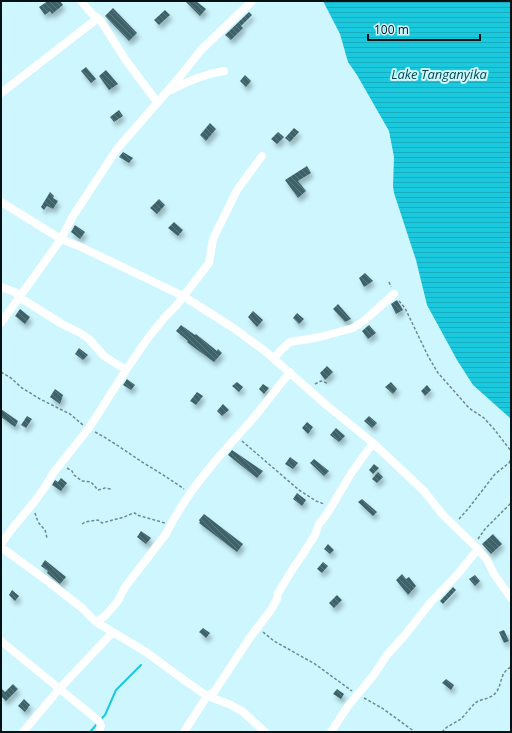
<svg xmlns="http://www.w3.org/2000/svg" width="512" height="733" viewBox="0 0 512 733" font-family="'Open Sans',sans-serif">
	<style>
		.water { fill: url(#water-rules) }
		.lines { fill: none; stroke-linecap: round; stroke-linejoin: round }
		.stream { stroke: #1bc9df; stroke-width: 2 }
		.building { fill: url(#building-back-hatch); filter: url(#shadow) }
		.path { stroke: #6d8a8f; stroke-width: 1.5; stroke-dasharray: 3 2; stroke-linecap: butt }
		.minor { stroke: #fff; stroke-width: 8 }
		.labels { text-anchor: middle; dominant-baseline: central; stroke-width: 4; stroke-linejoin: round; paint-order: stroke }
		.water-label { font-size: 13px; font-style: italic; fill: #034a53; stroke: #cdf6fe }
	</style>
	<defs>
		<pattern id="water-rules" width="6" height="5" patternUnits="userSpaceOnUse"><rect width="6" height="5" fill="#1bc9df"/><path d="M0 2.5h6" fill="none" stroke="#17acbe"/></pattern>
		<pattern id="building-back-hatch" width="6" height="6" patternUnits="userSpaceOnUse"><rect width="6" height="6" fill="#3e646a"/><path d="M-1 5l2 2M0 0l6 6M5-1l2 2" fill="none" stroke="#5c797e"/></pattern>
		<filter id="shadow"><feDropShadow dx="2.5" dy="4.5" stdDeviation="2" flood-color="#0004"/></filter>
	</defs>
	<rect width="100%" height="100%" fill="#cdf6fe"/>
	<path class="water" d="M323,1h188v418l-38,-34 -16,-25 -30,-55 -11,-45 -22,-67 -1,-7 1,-29 -5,-26 -32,-56 -9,-13 -8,-28z"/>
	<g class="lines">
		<path class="stream" d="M101,719l4,-4 11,-25 25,-25
			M90,732l7,-8"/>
	</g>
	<path class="building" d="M48,1h12l3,4 -11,9 -2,-3 -5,4 -6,-8z
		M185,1h11l10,8 -6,7z
		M113,8l24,25 -8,8 -24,-25z
		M165,10l5,5 -11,10 -5,-5z
		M249,12l3,3 -11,11 2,2 -12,12 -6,-5z
		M86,67l10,12 -5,4 -10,-12z
		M106,70l12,14 -9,6 -10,-14z
		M245,75l6,6 -5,6 -6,-6z
		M119,110l4,6 -9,6 -4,-5z
		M210,123l6,6 -10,12 -6,-6z
		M294,128l5,4 -9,10 -5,-4z
		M278,132l6,5 -7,7 -6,-5z
		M123,152l10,6 -4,5 -10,-6z
		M307,166l4,7 -13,8 8,10 -8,7 -13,-18z
		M50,192l4,4 -1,2 5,3 -5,8 -6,-3 -3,4 -3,-3z
		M159,199l6,6 -8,9 -7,-6z
		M174,222l9,8 -5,6 -10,-8z
		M75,225l10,7 -5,7 -9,-7z
		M365,273l8,8 -9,6 -5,-9z
		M397,300l6,10 -7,4 -5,-10z
		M338,304l13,15 -6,3 -12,-13z
		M20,309l10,8 -5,7 -10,-8z
		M253,311l10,9 -6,7 -9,-10z
		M297,313l7,6 -5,5 -6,-6z
		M181,325l14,10 1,-1 21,17 1,-2 4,4 -8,9 -22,-16 -5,-4 1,-1 -12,-10z
		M369,325l7,8 -8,6 -6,-8z
		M79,348l9,7 -5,5 -8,-6z
		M327,366l6,6 -8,8 -5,-7z
		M127,379l8,6 -4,5 -8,-5z
		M237,382l6,5 -4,5 -7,-6z
		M391,382l6,7 -4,5 -8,-7z
		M263,384l6,4 -5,6 -5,-5z
		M427,385l4,5 -6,6 -4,-5z
		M55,389l8,6 -3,9 -10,-7z
		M197,392l6,4 -7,9 -6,-4z
		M223,404l6,6 -7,6 -5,-5z
		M1,409l17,12 -3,6 -14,-10z
		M27,416l5,3 -6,9 -5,-3z
		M369,416l8,7 -5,5 -8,-7z
		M307,422l6,5 -5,7 -6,-6z
		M336,428l9,8 -6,6 -9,-7z
		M232,450l31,21 -6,7 -29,-23z
		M290,457l8,6 -5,6 -8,-5z
		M314,459l15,12 -5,5 -14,-13z
		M374,464l5,4 -6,6 -4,-4z
		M378,472l5,5 -6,6 -5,-4z
		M61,478l6,5 -6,8 -9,-6 3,-5 3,2z
		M297,493l9,7 -4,6 -9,-7z
		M362,499l15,13 -4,4 -15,-14z
		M204,514l39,30 -6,8 -38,-29 1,-1 -1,-2z
		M141,531l10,7 -5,6 -9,-7z
		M493,534l9,10 -11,10 -9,-10z
		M328,544l6,6 -4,4 -6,-5z
		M45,560l21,17 -6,7 -13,-11 1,-2 -7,-5z
		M323,562l5,4 -6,7 -5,-4z
		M402,574l4,5 3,-2 7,9 -8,9 -12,-15z
		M475,575l5,6 -5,5 -6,-7z
		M453,587l3,3 -13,14 -3,-3z
		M12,590l7,6 -4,5 -6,-6z
		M337,595l5,5 -8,8 -5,-5z
		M203,628l7,5 -4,5 -7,-6z
		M504,630l5,11 -5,2 -5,-11z
		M446,679l8,6 -3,5 -9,-7z
		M13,684l5,5 -12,12 -5,-5v-8l4,4z
		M337,689l7,5 -3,5 -8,-5z
		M24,699l6,6 -5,7 -7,-6z"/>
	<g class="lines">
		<path class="path" d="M389,282l2,5
			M399,301l6,7 23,48 10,17 31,35 15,10 10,11 17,22
			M1,372l10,6 11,10 18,11 30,15 13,11
			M315,384l6,-3 6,2
			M95,432c17,9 32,20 47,30 15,9 28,17 42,27
			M242,441l57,49 17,11 8,3
			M67,468l5,3 2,4 8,6 9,1 7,8 7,-2 6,1
			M35,513l3,9 7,8 2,8
			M459,519l9,-10 27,-35 14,-11 2,-5
			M82,524l3,-2 13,-2 4,3 22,-6 7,-3 4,-1 2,2 28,8
			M478,539l7,-10 26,-26
			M263,632l11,9 41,23 37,27
			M364,698l18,10 33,24
			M442,732l5,-5 14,-8 14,-16c7,-5 16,-3 22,-12 5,-7 3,-19 14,-24"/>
		<path class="minor" d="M81,1l11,13 9,7 24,38 32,43
			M171,90c17,-9 34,-16 53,-19
			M1,93l97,-75
			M1,202l60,37 20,8 102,49 49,31 33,24 59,52 49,40 51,48 19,24 35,34 9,11 7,14 17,24
			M1,287l14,5 4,5 43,27 18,9 9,6 15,17 22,14
			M1,323l60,-84 12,-23 44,-67 61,-70 23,-29 51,-49
			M274,358l8,-9 8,-7 30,-5 33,-9 12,-8 29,-26
			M1,544l10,-14 24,-29 10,-14 9,-15 35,-44 37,-58 22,-32 17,-21 11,-11 33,-43 4,-24 24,-49 25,-34
			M1,547l49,36 32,25 14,14 50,30 38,28 23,16 22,8 13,7 23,21
			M96,622l9,-6 13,-15 7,-14 41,-53c20,-42 53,-78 84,-112 14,-16 26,-33 40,-50
			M1,641l98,80 2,5 -2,6
			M23,732l37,-44 52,-55
			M184,732l23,-36 7,-4 37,-56 20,-26 6,-11 1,-6 16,-26 7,-10 14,-22 4,-11 8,-10 25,-42 21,-29
			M331,732l17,-26 25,-30 14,-21 18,-20 26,-33 26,-27 21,-26"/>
	</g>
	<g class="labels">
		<g class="water-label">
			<text x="439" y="74">Lake Tanganyika</text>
		</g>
	</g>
	<rect width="512" height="733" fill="none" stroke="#041215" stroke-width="4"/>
	<path d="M368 34v6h112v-6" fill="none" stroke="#041215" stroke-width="2"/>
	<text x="374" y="34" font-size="12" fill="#041215" stroke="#cdf6fe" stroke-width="3" paint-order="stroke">100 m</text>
</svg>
